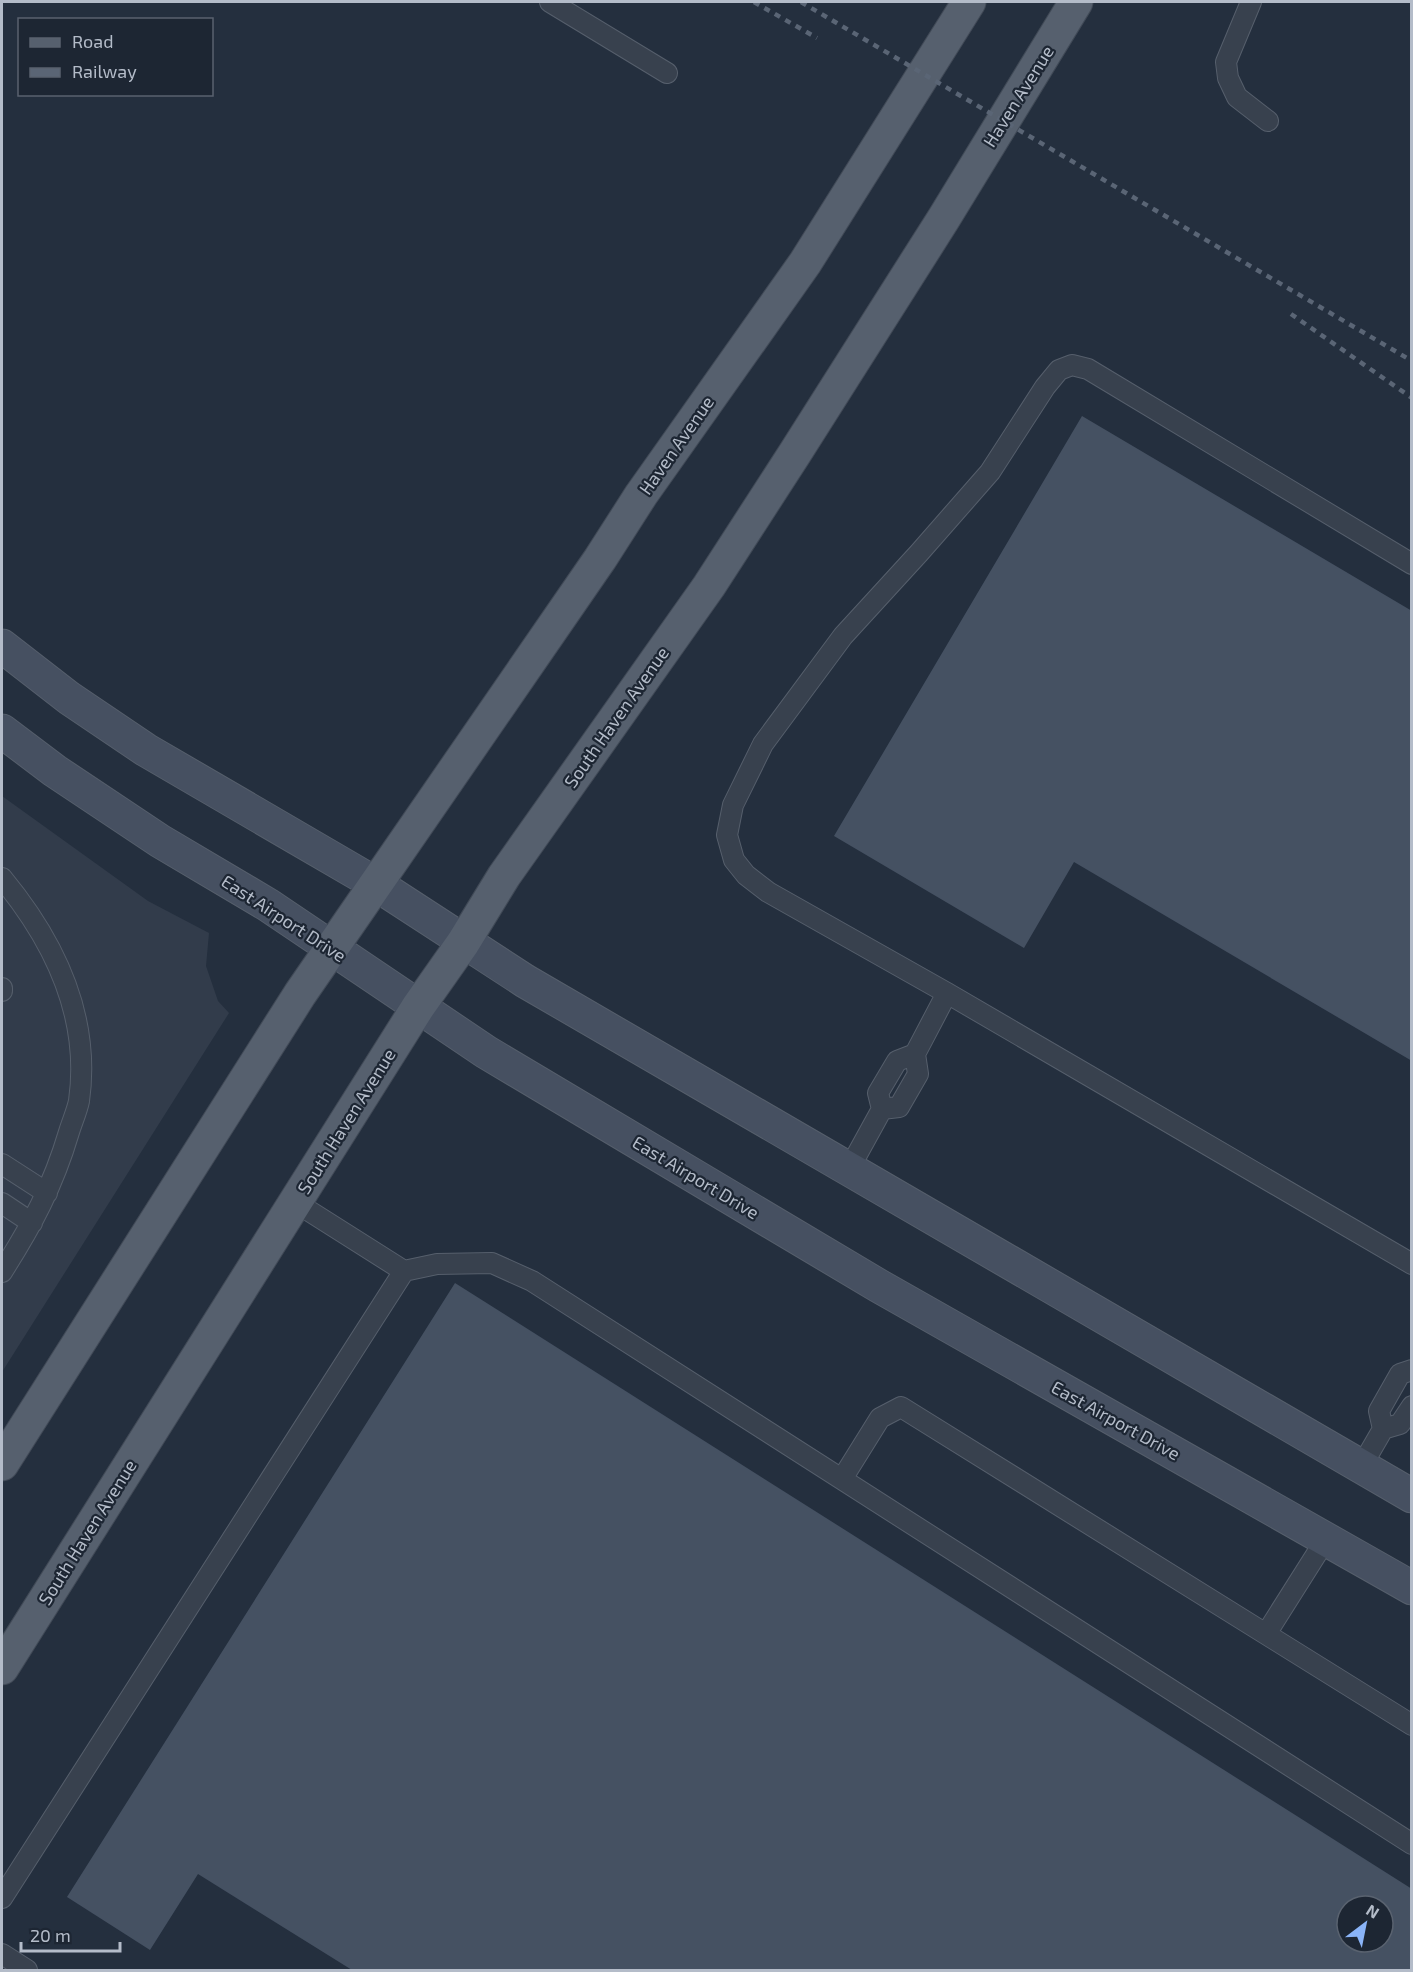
<svg xmlns="http://www.w3.org/2000/svg" width="1413" height="1972" viewBox="0 0 1413 1972" font-family="'Exo 2',sans-serif">
	<style>
		.airport { fill: #323c4b }
		.building { fill: #455162; fill-rule: evenodd }
		.lines { fill: none; stroke-linecap: round; stroke-linejoin: round }
		.service-casing { stroke: #565f6c; stroke-width: 22 }
		.secondary-casing { stroke: #565f6c; stroke-width: 35 }
		.primary-casing { stroke: #414a57; stroke-width: 35 }
		.service { stroke: #38414e; stroke-width: 20 }
		.secondary { stroke: #465061; stroke-width: 33 }
		.primary { stroke: #56606e; stroke-width: 33 }
		.rail { stroke: #5a6575; stroke-width: 4.5; stroke-dasharray: 6 6; stroke-linecap: butt }
		.labels { text-anchor: middle; dominant-baseline: central; stroke-width: 4.5; stroke-linejoin: round; paint-order: stroke }
		.street-label { font-size: 18px; fill: #b4bcc9; stroke: #1d2633 }
	</style>
	<rect width="100%" height="100%" fill="#242f3e"/>
	<path class="airport" d="M2,796l146,105 61,32 -3,33 12,35 11,12 -227,359z"/>
	<path class="building" d="M1082,416l330,195v450l-338,-199 -50,86 -190,-112z
		M455,1283l957,606v81h-1060l-154,-96 -48,76 -83,-53zM1347,1906h36v36h-36z"/>
	<g class="lines">
		<g class="service-casing">
			<path id="service" d="M550,2l117,71
				M1251,2l-25,60 2,16 9,19 31,24
				M1412,564l-324,-195 -16,-4 -13,5 -14,17 -55,85 -71,81 -76,83 -80,108 -30,61 -6,30 7,25 12,15 22,17 179,101 465,271
				M2,878c53,64 89,138 77,223 -2,10 -7,21 -10,31 -16,54 -37,93 -67,140
				M2,988v3
				M882,1109l17,-2 19,-33 -3,-20 32,-61
				M2,1164l45,29
				M849,1169l33,-60 -4,-16 19,-32 18,-7
				M295,1202l109,69
				M2,1203l30,20
				M1383,1429l17,-5 12,-18
				M1361,1467l22,-38 -4,-18 21,-37 12,-4
				M842,1479l38,-61 21,-11 511,318
				M1266,1634l60,-95
				M2,1898l402,-627 33,-7 55,-1 40,18 880,563
				M2,1954l25,16"/>
		</g>
		<g class="secondary-casing">
			<path id="secondary" d="M2,646l67,52 77,52 230,134 149,97 887,515
				M2,731l53,40 105,70 108,64 218,147 393,234 533,302"/>
		</g>
		<g class="primary-casing">
			<path id="primary" d="M2,1464l298,-470 300,-435 41,-64 164,-232 164,-261
				M2,1668l416,-661 45,-64 41,-67 205,-290 86,-133 149,-235 132,-216"/>
		</g>
		<use href="#service" class="service"/>
		<use href="#secondary" class="secondary"/>
		<use href="#primary" class="primary"/>
		<path class="rail" d="M754,2l63,36
			M801,2l611,359
			M1291,314l121,84"/>
	</g>
	<g class="labels">
		<g class="street-label">
			<text transform="translate(1018 96) rotate(-58)">Haven Avenue</text>
			<text transform="translate(676 445) rotate(-55)">Haven Avenue</text>
			<text transform="translate(616 717) rotate(-55)">South Haven Avenue</text>
			<text transform="translate(284 918) rotate(33)">East Airport Drive</text>
			<text transform="translate(346 1121) rotate(-58)">South Haven Avenue</text>
			<text transform="translate(696 1177) rotate(31)">East Airport Drive</text>
			<text transform="translate(1116 1420) rotate(29)">East Airport Drive</text>
			<text transform="translate(87 1532) rotate(-58)">South Haven Avenue</text>
		</g>
	</g>
	<rect width="1413" height="1972" fill="none" stroke="#b4bcc9" stroke-width="6"/>
	<rect x="18" y="18" width="195" height="78" fill="#1d2633" stroke="#59626f" stroke-width="1.5"/>
	<rect x="30" y="38" width="30" height="9" fill="#56606e" stroke="#59626f" stroke-width="1.5"/>
	<text x="72" y="48" font-size="18" fill="#b4bcc9">Road</text>
	<rect x="30" y="68" width="30" height="9" fill="#5a6575" stroke="#59626f" stroke-width="1.5"/>
	<text x="72" y="78" font-size="18" fill="#b4bcc9">Railway</text>
	<g transform="translate(1365 1924) rotate(32)"><circle r="28" fill="#1d2633" stroke="#59626f" stroke-width="1.5"/>
	<path d="M0-4.5L10 22L0 15L-10 22Z" fill="#8ab4f8"/>
	<text y="-9" font-size="16" font-weight="bold" text-anchor="middle" fill="#b4bcc9">N</text>
	</g>
	<path d="M21 1942v9h99v-9" fill="none" stroke="#b4bcc9" stroke-width="3"/>
	<text x="30" y="1942" font-size="18" fill="#b4bcc9" stroke="#1d2633" stroke-width="4.5" paint-order="stroke">20 m</text>
</svg>
